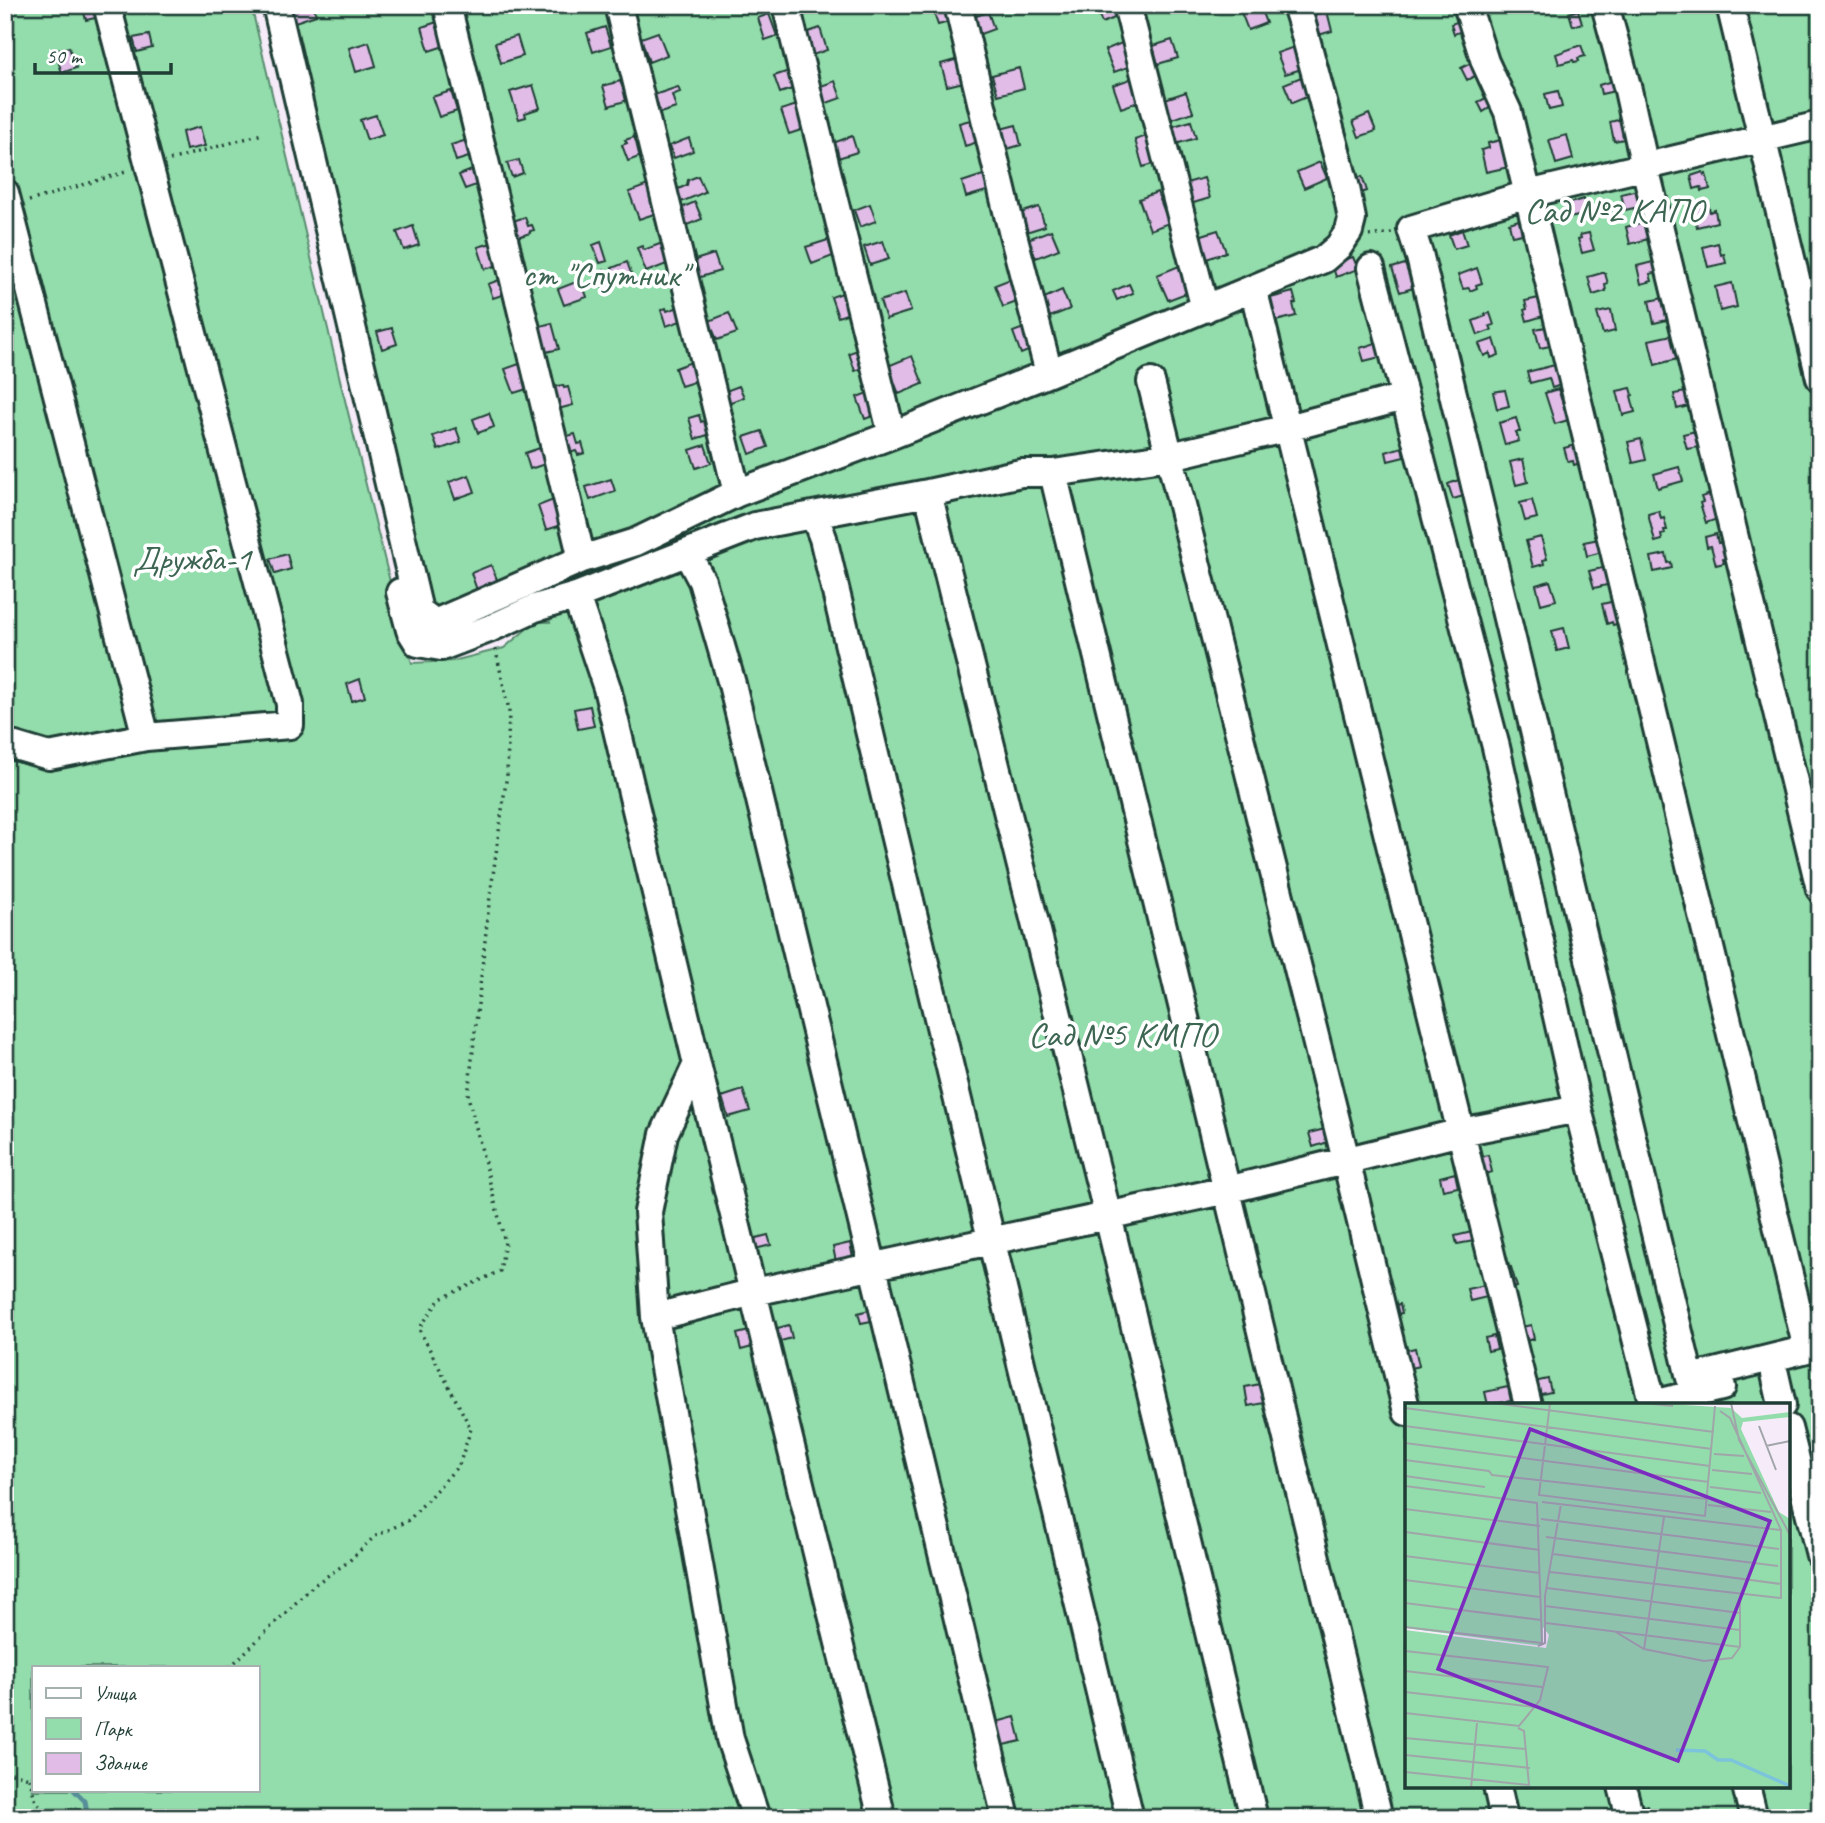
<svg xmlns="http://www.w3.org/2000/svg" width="1825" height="1823" viewBox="0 0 1825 1823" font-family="Caveat,sans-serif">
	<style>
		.green { fill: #93dcab; stroke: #598c70; stroke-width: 2; fill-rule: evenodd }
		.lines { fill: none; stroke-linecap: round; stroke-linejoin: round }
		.stream { stroke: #568e99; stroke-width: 5 }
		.building { fill: #e0bce7; stroke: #1f3d34; stroke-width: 2 }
		.minor-casing { stroke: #1f3d34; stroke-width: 32 }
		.path { stroke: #1f3d34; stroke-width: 3.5; stroke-dasharray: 2 5; stroke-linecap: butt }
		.minor { stroke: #fff; stroke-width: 26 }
		.labels { text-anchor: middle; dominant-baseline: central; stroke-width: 7; stroke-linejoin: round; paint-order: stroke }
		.park-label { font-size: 35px; fill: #3c6552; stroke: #fff }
		.inset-river { fill: none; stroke: #7bc4dc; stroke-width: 3.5 }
		.inset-road { fill: none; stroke: #a0a5aa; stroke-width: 2 }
		.view { fill: #7b2cbf; fill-opacity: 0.15; stroke: #7b2cbf; stroke-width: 3.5 }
		.inset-edge { fill: none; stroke: #1f3d34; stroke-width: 3.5 }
	</style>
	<rect width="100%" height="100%" fill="#f6ebf8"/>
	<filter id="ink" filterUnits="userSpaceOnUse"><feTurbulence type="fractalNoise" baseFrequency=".0143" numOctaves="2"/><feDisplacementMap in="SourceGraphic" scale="14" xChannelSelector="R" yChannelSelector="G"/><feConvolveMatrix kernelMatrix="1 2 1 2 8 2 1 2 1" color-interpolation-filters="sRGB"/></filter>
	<g filter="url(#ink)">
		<path class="green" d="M5,5h246l91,383 61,246 9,29 41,-2 51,-13 31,-26h15l-6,-31 -111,42 -167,-628h1554v1813h-1815zM1407,1405h381v381h-381zM33,1667h224v123h-224z"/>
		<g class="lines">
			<path class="stream" d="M74,1790l11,11 3,17"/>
		</g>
		<path class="building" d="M82,5h19l3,11 -18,4z
			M290,5h23l3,10 -21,7z
			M452,5h23v2l-20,7z
			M538,5h22v1l-25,10 -3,-9z
			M931,5h17l5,16 -15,4z
			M1110,5h8l4,10 -20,8 -5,-12z
			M1259,5l7,18 -18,7 -7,-18z
			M1578,10l4,13 -9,3 -4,-13z
			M1327,11l5,20 -17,5 -5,-20z
			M988,12l6,17 -19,7 -5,-18z
			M769,14l8,22 -12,4 -7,-22z
			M1462,20l3,10 -11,4 -3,-10z
			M440,21l7,24 -18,6 -7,-24z
			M605,27l6,19 -18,6 -6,-19z
			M820,28l7,22 -17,6 -8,-22z
			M658,32l9,23 -18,7 -8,-24z
			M149,35l3,13 -15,4 -4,-14z
			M517,36l6,20 -22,7 -6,-20z
			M1172,40l6,18 -20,6 -5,-18z
			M369,42l7,24 -20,6 -7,-24z
			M1124,42l10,23 -20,7 -9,-22z
			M1581,45l4,11 -7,2 1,3 -5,1 -1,-2 -14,4 -3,-10z
			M1297,46l8,22 -20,6 -8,-21z
			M69,47l7,21 -14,5 -7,-22z
			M962,58l6,23 -21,5 -6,-22z
			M1471,63l6,12 -10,5 -6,-12z
			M1019,68l5,20 -26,7 -6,-20z
			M789,71l6,17 -15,5 -6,-17z
			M1306,75l8,19 -22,9 -8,-19z
			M1133,78l8,23 -20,7 -8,-23z
			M620,81l8,19 -19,6 -6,-20z
			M835,81l6,17 -17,6 -6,-17z
			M1612,81l3,10 -14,3 -2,-9z
			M533,85l7,23 -15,5 1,4 -7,2 -9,-27z
			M678,87l2,5 -8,3 4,13 -16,5 -6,-18z
			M451,91l6,20 -18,6 -7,-20z
			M1558,91l4,16 -13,3 -4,-16z
			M1186,92l7,20 -24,8 -7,-20z
			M1490,96l4,9 -11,7 -5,-10z
			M797,105l7,24 -15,5 -8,-24z
			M1369,114l7,17 -17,6 -6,-16z
			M376,115l7,20 -16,5 -7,-20z
			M978,118l6,22 -19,6 -6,-23z
			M1622,119l7,19 -15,3 -4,-19z
			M1191,121l5,17 -24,7 -5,-17z
			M1016,125l5,20 -18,5 -6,-20z
			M200,127l5,19 -19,4 -4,-18z
			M1152,134l8,28 -17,5 -8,-27z
			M1567,135l6,24 -17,5 -7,-24z
			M852,136l5,16 -19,6 -5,-15z
			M634,137l2,4 5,-2 6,15 -19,7 -6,-16 5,-2 -2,-3z
			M689,138l4,13 -19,7 -5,-12z
			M467,140l5,16 -16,5 -5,-16z
			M1501,140l12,26 -27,6 -5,-22 8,-2 -1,-5z
			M519,160l4,13 -11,4 -5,-14z
			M1320,162l7,16 -23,10 -7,-16z
			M477,168l5,15 -17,6 -6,-14z
			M1703,172l1,3 2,-1 4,15 -8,2 -1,-4 -7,2 -3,-13z
			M986,174l4,16 -24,7 -4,-15z
			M698,176l7,16 -26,11 -5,-12 13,-6 1,-5z
			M1362,176l5,15 -12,4 -4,-14z
			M1204,178l6,20 -20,6 -7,-20z
			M648,185l9,28 -18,6 -10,-27z
			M1638,190l6,23 -9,2 -1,-7 -9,2 -4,-16z
			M1157,192l12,31 -19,7 -11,-31z
			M1584,199l4,15 -19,4 -3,-14z
			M695,202l7,17 -15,6 -6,-17z
			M870,204l6,17 -16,6 -6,-17z
			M1708,204l2,8 5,-2 2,12 -20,5 -4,-19z
			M1039,207l6,19 -22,7 -6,-19z
			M525,217l3,9 4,-1 2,5 -4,1v2l-12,4 -2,-5 -6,2 -3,-11z
			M1519,220l3,14 -10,2 -3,-13z
			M1644,222l4,17 -18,5 -4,-17z
			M413,226l6,19 -15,5 -7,-18z
			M1051,230l8,19 -23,9 -8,-19z
			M1218,230l8,22 -19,7 -8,-23z
			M1462,230l5,15 -13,4 -5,-14z
			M1589,233l5,17 -12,3 -4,-14 3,-1 -1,-3z
			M828,240l5,16 -21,8 -6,-17z
			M883,241l6,18 -19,6 -6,-18z
			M495,242l7,22 -17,5 -7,-22z
			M601,242l6,19 -7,2 -7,-18z
			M665,242l7,20 -26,10 -9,-24 5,-2 2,4z
			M1718,243l3,12 3,-1 2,9 -18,4 -5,-20z
			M714,254l6,17 -23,7 -5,-17z
			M1353,257l5,12 -22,8 -4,-13z
			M1658,258l3,13 -11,3 2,7 -11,3 -4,-18 16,-4 -1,-3z
			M627,262l5,14 -15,5 -5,-13z
			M1405,264l8,24 -13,4 -8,-24z
			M1179,266l10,26 -21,8 -11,-25z
			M1477,268l5,15 -6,2 1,3 -7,3 -1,-3 -6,1 -5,-14z
			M605,270l5,14 -7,3 -5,-15z
			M1602,273h3l3,11 -3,1 1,6 -13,4 -5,-18z
			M1013,278l7,23 -17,6 -8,-22z
			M502,279l6,14 -15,5 -5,-14z
			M581,280l6,17 -23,8 -6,-16z
			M1732,283l5,24 -17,4 -5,-24z
			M1129,284l4,9 -16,7 -4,-9z
			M1062,290l8,19 -20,8 -8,-18z
			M848,291l7,20 -17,6 -7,-20z
			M1293,292l3,11 -3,1 3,12 -24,6 -5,-23z
			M905,293l6,18 -25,8 -6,-18z
			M1668,297l2,9 -6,2 3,12 -13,3 -5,-22z
			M1539,298l4,18 -16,5 -3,-11 3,-1 -2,-8z
			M682,306l5,13 -21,7 -5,-16 5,-2 1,3z
			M1611,310l4,21 -12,3 -6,-21z
			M729,313l8,20 -20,7 -8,-19z
			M1490,313l4,12 -4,1 2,4 -14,5 -5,-14 13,-5 -1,-2z
			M552,323l7,26 -13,3 -4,-14 -5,2 -4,-12z
			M1029,326l9,21 -17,7 -8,-22z
			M1546,327l1,5 4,-1 2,9 -4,1 1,5 -10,2 -5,-19z
			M392,328l5,16 -15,5 -5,-17z
			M1672,335l5,24 -22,6 -6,-25z
			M1494,339l5,16 -8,3 -1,-5 -6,3 -5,-12z
			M1376,343l4,14 -16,4 -4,-13z
			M866,347l6,18 -17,6 -6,-18z
			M912,356l11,28 -24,10 -11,-28z
			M694,361l6,19 -19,6 -6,-18z
			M522,363l8,25 -16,5 -9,-24z
			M1559,364l5,20 -12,4 -3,-10 -19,5 -3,-11z
			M563,385l1,3 4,-1 5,18 -22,6 -4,-19 8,-2 -1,-3z
			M739,386l5,11 -16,6 -5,-11z
			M1631,388l2,7 -2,1 4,16 -12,3 -6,-24z
			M1558,389l10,31 -13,4 -10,-31z
			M1505,390l4,16 -12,3 -4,-17z
			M870,392l8,22 -13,5 -8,-22z
			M1686,392l3,14 -12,3 -3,-15z
			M489,413l5,14 -16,6 -5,-14z
			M699,415l2,7 11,-4 2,15 -19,6 -6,-21z
			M1516,418l4,14h-4l3,9 -14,4 -6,-22z
			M456,428l5,14 -23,8 -5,-14z
			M762,431l6,16 -18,7 -6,-17z
			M1696,431l3,16 -12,2 -4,-15z
			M575,434l3,10 4,-1 3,10 -7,2 -2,-4 -10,3 -6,-16z
			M1641,439l5,21 -13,3 -5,-21z
			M705,445l6,18 -15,5 -6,-18z
			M1576,445l4,18 -6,2 -1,-4 -5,1 -4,-14z
			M546,446l5,16 -21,7 -5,-16z
			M1402,447l2,10 -16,4 -2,-9z
			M1523,459l5,23 -12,3 -6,-23z
			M1679,467l4,14 -25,7 -4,-14z
			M469,475l6,17 -20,7 -6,-17z
			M611,479l4,12 -25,9 -4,-13z
			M1461,479l6,16 -14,4 -5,-15z
			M1710,494l7,25 -11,4 -6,-20 3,-1 -2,-5z
			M556,499l9,25 -19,6 -8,-24z
			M1532,500l5,18 -12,3 -5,-18z
			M1659,511l2,8 3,-1 3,12h-3l1,4 -4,1 1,5 -7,2 -7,-28z
			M1716,534l2,9 6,-1 4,16 -5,1 1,4 -8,2 -5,-19 -4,1 -2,-10z
			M1541,537l6,22 -4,1 1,4 -11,3 -7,-26z
			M1599,539l3,13 -15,4 -3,-14z
			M287,554l4,15 -16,5 -5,-15z
			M1666,554l2,9 3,-1 1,6 -18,4 -3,-15z
			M491,565l7,17 -21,8 -6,-17z
			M1607,567l4,17 -17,4 -5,-17z
			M1550,581l6,19 -15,4 -5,-19z
			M1615,601l5,22 -7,2 -1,-3 -5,2 -5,-20z
			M1564,628l5,20 -12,3 -5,-20z
			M360,679l5,18 -13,4 -5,-17z
			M590,706l4,20 -16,3 -4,-20z
			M743,1090l7,21 -22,6 -6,-20z
			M1325,1129l3,13 -15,5 -4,-14z
			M1488,1155l4,17 -14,4 -4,-18z
			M1455,1173l3,14 -15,3 -3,-13z
			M1472,1232l2,9 -17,3 -2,-8z
			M768,1235l3,10 -16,4 -3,-10z
			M850,1243l3,15 -17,4 -3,-15z
			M1511,1267l6,20 -13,3 -4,-20z
			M1485,1285l2,12 -17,4 -3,-12z
			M1400,1304l2,9 -12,3 -2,-9z
			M869,1310l2,11 -10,2 -3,-10z
			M789,1325l3,13 -15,4 -3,-13z
			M1531,1325l3,14 -14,3 -3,-14z
			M753,1330l3,16 -15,4 -4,-16z
			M1494,1336l3,13 -9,2 -3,-13z
			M1415,1348l4,18 -17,4 -4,-18z
			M1548,1379l3,13 -19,4 -3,-13z
			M1265,1383l4,19 -21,4 -3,-19z
			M1508,1387l3,14 -23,4 -3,-13z
			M1015,1717l6,24 -22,5 -6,-23z
			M1648,1805l3,13h-15l-2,-11z
			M1609,1810l3,8h-12l-1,-5z"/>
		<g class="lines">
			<g class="minor-casing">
				<path id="minor" d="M276,5l143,606 16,12 147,-64 54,-17 101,-49 155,-58 157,-62 275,-114 15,-13 10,-15 3,-12 -6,-31 -44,-164 -6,-19
					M447,5l135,554
					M618,5l119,488
					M786,5l106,430
					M958,5l50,210 41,158
					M1127,5l78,304
					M1467,5l18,57 23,50 299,1237
					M1605,5l23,85 17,77 175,722
					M1730,5l90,373
					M1820,125l-292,69 -117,35 9,28 270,1121 130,-32
					M5,193l141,544
					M1371,268l125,479 82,362 75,296
					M1257,304l271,1101
					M1151,382l195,778 61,252
					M1053,473l326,1345
					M928,493l180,723 146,602
					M814,515l9,23 307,1280
					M687,553l15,28 30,103 274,1134
					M400,592l10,38 8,13 23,4 50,-19 44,-20 41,-12 179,-70 173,-33 93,-20h32l118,-17 117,-28 116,-31
					M576,596l31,92 90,376 185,754
					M5,743l44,13 97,-19 144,-12v-21l-183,-699
					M697,1064l-33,70 -16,78 7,105 75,422 26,79
					M655,1317l99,-25 473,-102 234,-58 117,-23
					M1775,1374l7,31
					M1653,1404l69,-17
					M1788,1428l32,127
					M1497,1786l7,32
					M1622,1786l8,32
					M1746,1786l8,32"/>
			</g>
			<path class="path" d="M170,160l92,-26
				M29,201l100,-30
				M1369,236l23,-3
				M230,1667l84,-82 34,-23 26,-25 35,-17 50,-55 12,-36 -52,-100 21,-30 60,-28 5,-29 -37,-146 21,-192 18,-130 2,-64 -14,-63
				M5,1771l24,7 4,-2
				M29,1778l7,24 18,16"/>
			<use href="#minor" class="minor"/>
		</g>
	</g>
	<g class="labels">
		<g class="park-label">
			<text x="1614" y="210">Сад №2 КАПО</text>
			<text x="605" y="274">ст "Спутник"</text>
			<text x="192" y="558">Дружба-1</text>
			<text x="1122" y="1034">Сад №5 КМПО</text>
		</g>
	</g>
	<g transform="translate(1405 1403)">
		<rect width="385" height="385" fill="#f6ebf8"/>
		<path d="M0,0h249l77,5 11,10 48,-6v5l-47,5 -2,7 38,83 11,7v269h-385v-158l141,18 3,-13 -6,-8 -1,19 -137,-18z" fill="#93dcab"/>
		<path class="inset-river" d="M271,347l29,1 13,9h13l59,26"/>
		<path class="inset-road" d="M89,0l220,29M145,0l-11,92 166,21 10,-110M238,0l30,3M265,0h79M326,0l8,37 51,95M0,5l307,41M0,23l305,40M354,23l17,44M0,40l304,39M361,43l24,-5M309,51l30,2M0,57l84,11 3,4 215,24M307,67l40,4M0,73l80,11M0,83l132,17 5,140 -137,-16M305,84l51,6M137,99l239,28M303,102l63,7M0,106l135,17M136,116l238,30M0,129l135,18M141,134l232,29M148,151l228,30M0,153l135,17M145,169l231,26v-68l-51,-112 -10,-7M0,177l135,17M142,185l193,25M0,200l136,17M140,203l195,24M141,220l194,24M209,228l30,18 60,12 28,-3 8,-11v-51M133,243l7,-3v-47l16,-92M239,246l20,-132M0,248l143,16 -8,33 -21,26 -114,-13M0,268l137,16M0,289l130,15M0,335l120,11M0,352l125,13M0,369l124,13 -5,-54 -6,-3M66,385l6,-65"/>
		<path class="view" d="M125,26l240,92 -92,240 -240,-92z"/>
		<rect width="385" height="385" class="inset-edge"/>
	</g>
	<rect width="1825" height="1823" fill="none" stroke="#fff" stroke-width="28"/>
	<rect x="14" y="14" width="1797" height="1795" fill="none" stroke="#1f3d34" stroke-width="2.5" filter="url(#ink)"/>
	<rect x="32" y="1666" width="228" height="126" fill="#ffffff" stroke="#a5b1ae" stroke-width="2"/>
	<rect x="46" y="1688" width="35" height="10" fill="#ffffff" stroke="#a5b1ae" stroke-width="2"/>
	<text x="94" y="1700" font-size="21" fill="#1f3d34">Улица</text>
	<rect x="46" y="1718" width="35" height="21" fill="#93dcab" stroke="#a5b1ae" stroke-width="2"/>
	<text x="94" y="1736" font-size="21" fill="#1f3d34">Парк</text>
	<rect x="46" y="1753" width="35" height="21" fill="#e0bce7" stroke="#a5b1ae" stroke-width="2"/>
	<text x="94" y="1770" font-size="21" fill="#1f3d34">Здание</text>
	<path d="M35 63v10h136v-10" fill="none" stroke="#1f3d34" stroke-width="3.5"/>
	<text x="46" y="63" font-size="21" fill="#1f3d34" stroke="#ffffff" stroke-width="5" paint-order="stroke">50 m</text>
</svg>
